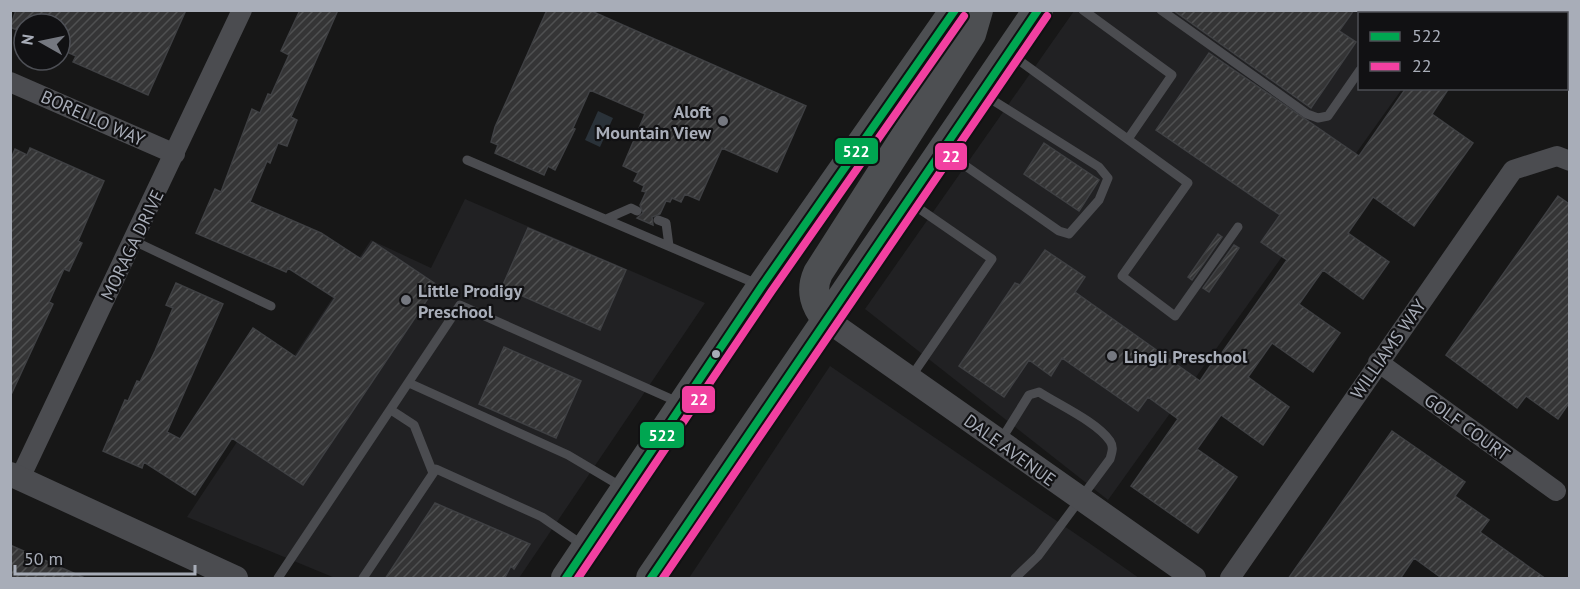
<svg xmlns="http://www.w3.org/2000/svg" width="1580" height="589" viewBox="0 0 1580 589" font-family="'PT Sans',sans-serif">
	<style>
		.built { fill: #212123 }
		.water { fill: #2a3239 }
		.building { fill: url(#building-hatch); stroke: #3f4043; stroke-width: 1.5 }
		.lines { fill: none; stroke-linecap: round; stroke-linejoin: round }
		.service { stroke: #4b4c50; stroke-width: 9 }
		.minor { stroke: #4b4c50; stroke-width: 20 }
		.tertiary { stroke: #4b4c50; stroke-width: 24 }
		.primary { stroke: #4d4f52; stroke-width: 30 }
		.bus-1-casing { stroke: #111113; stroke-width: 12 }
		.bus-2-casing { stroke: #111113; stroke-width: 12 }
		.bus-1 { stroke: #00a651; stroke-width: 8 }
		.bus-2 { stroke: #f240a1; stroke-width: 8 }
		.poi-dot { fill: #757880; stroke: #111113; stroke-width: 2 }
		.bus-dot { fill: #a8adb8; stroke: #111113; stroke-width: 2 }
		.labels { text-anchor: middle; dominant-baseline: central; stroke-width: 4.5; stroke-linejoin: round; paint-order: stroke }
		.poi-label { font-size: 18px; font-weight: bold; fill: #a8adb8; stroke: #111113; text-anchor: start }
		.street-label { font-size: 18px; fill: #a8adb8; stroke: #111113 }
		.line-badge { stroke: #111113; stroke-width: 2 }
		.badge-label { font-size: 16px; text-anchor: middle; font-weight: bold; fill: #fff }
	</style>
	<defs>
		<pattern id="building-hatch" width="6" height="6" patternUnits="userSpaceOnUse" patternTransform="scale(1.5)"><rect width="6" height="6" fill="#353536"/><path d="M-1 1l2-2M0 6l6-6M5 7l2-2" fill="none" stroke="#4f5051"/></pattern>
	</defs>
	<rect width="100%" height="100%" fill="#171717"/>
	<path class="built" d="M1438,10l4,3 -82,1v74l42,1 -294,411 -243,-191 209,-298z
		M465,199l240,104 -186,275h-184l-148,-61 184,-277 60,28z
		M830,366l262,179 47,33h-450z"/>
	<path class="water" d="M598,111l15,7 -13,29 -15,-7z"/>
	<path class="building" d="M16,10h170l-38,85 -75,-33 3,-6 -16,-7v-25h-36v9l-14,-6z
		M300,10h38l-47,107 6,3 -10,26 -9,-3 -8,20 -3,-2 -17,41 71,31 40,26 12,-17 64,43 -134,200 -71,-47 -37,57 -51,-33 -2,6 -39,-17 22,-51 3,1 9,-20 3,1 15,-31 18,-43 -7,-3 10,-22 47,21 -56,128 13,7 73,-111 43,29 39,-59 -47,-30 -2,4 -90,-39 19,-44 6,3 31,-83 8,4 8,-19 3,1 18,-40 -8,-4z
		M547,10h42l217,96 -29,66 -55,-24 -23,52 -14,-6 -4,8 -9,-4 -2,4 -4,-1 -6,13 -8,3 1,8 -16,-7 6,-5 -3,-8 6,-13 -4,-1 2,-5 -10,-5 4,-8 -15,-7 22,-52 -55,-24 -17,38 2,1 -20,41 -7,-4 -4,9 -49,-22 3,-8 -7,-3 4,-15z
		M1173,10h181l-15,21 17,11 -45,66z
		M1209,53l150,103 47,-68h43l-17,26 41,29 -59,83 -41,-29 -25,36 41,29 -26,37 -40,-29 -24,34 41,29 -27,39 -41,-29 -24,34 41,30 -26,38 -42,-30 -24,34 40,28 -39,56 -67,-47 47,-67 -30,-22 -10,14 -76,-53 -11,18 -22,-16 -25,37 -45,-31 56,-83 5,2 25,-35 40,27 -10,15 125,89 17,-25 2,1 68,-97 -26,-18 19,-27 -124,-85z
		M1044,143l55,37 -20,31 -55,-37z
		M30,148l74,33 -26,60 4,2 -13,28 -5,-2 -15,33 4,2 -43,93v-236l5,-12 12,6z
		M1558,196l11,8v199l-11,16 -32,-23 -9,12 -71,-53z
		M528,228l98,42 -26,60 -98,-43z
		M1218,234l4,3 -30,43 -4,-3z
		M1234,245l5,3 -30,44 -6,-4z
		M504,347l77,34 -25,57 -77,-34z
		M1392,431l73,51 -10,14 34,24 -9,12 66,47h-103l-29,-21 -14,21h-112z
		M435,503l95,41 -16,25 -3,-3 -7,13h-119z
		M10,545l77,34h-77z"/>
	<g class="lines">
		<path class="service" d="M1083,10l89,65 -44,64
			M1161,10l146,104 11,4 10,-2 32,-46
			M1386,10v4
			M1013,56l175,127 -66,93 53,40 63,-89
			M947,153l112,78 10,3 30,-34 9,-22 -9,-11 -113,-71
			M467,160l290,124
			M606,219l25,-11 6,3
			M658,220l8,3 3,23
			M134,241l137,65
			M911,377l81,-118 -81,-56
			M409,383l159,72 54,32
			M391,410l23,15 19,48
			M1001,440l28,-45 10,-3c20,13 58,30 71,49 4,6 2,11 0,18l-72,97 -23,22
			M278,578l182,-273 218,97
			M363,578l73,-109 106,48 42,29"/>
		<path class="minor" d="M10,82l165,72
			M1378,362l178,129
			M20,478l222,-468
			M1230,578l283,-408 44,-14 13,5"/>
		<path class="tertiary" d="M827,320l367,258
			M10,474l226,104"/>
		<path class="primary" d="M827,320c-12,-15 -17,-29 -9,-47l153,-239 7,-24
			M566,578l196,-292 193,-276
			M651,578l387,-568"/>
		<g class="bus-1-casing">
			<path id="bus-1" d="M566,578l196,-292 193,-276
				M651,578l387,-568"/>
		</g>
		<g class="bus-2-casing">
			<path id="bus-2" d="M578,578l193,-286 193,-276
				M663,578l384,-562"/>
		</g>
		<use href="#bus-1" class="bus-1"/>
		<use href="#bus-2" class="bus-2"/>
	</g>
	<g class="poi-dot">
		<circle cx="723" cy="121" r="6"/>
		<circle cx="406" cy="300" r="6"/>
		<circle cx="1112" cy="356" r="6"/>
	</g>
	<circle class="bus-dot" cx="716" cy="354" r="5"/>
	<g class="labels">
		<g class="poi-label">
			<text x="711" y="111" text-anchor="end">Aloft<tspan x="711" dy="21">Mountain View</tspan></text>
			<text x="418" y="290">Little Prodigy<tspan x="418" dy="21">Preschool</tspan></text>
			<text x="1124" y="356">Lingli Preschool</text>
		</g>
		<g class="street-label">
			<text transform="translate(93 118) rotate(24)">BORELLO WAY</text>
			<text transform="translate(132 245) rotate(-64)">MORAGA DRIVE</text>
			<text transform="translate(1388 349) rotate(-55)">WILLIAMS WAY</text>
			<text transform="translate(1467 427) rotate(36)">GOLF COURT</text>
			<text transform="translate(1010 450) rotate(36)">DALE AVENUE</text>
		</g>
	</g>
	<g class="line-badge">
		<rect x="834" y="137" width="45" height="28" rx="6" fill="#00a651"/>
		<rect x="934" y="142" width="34" height="29" rx="6" fill="#f240a1"/>
		<rect x="681" y="385" width="35" height="29" rx="6" fill="#f240a1"/>
		<rect x="639" y="421" width="46" height="28" rx="6" fill="#00a651"/>
	</g>
	<g class="badge-label">
		<text x="856" y="157">522</text>
		<text x="951" y="162">22</text>
		<text x="699" y="405">22</text>
		<text x="662" y="441">522</text>
	</g>
	<rect width="1580" height="589" fill="none" stroke="#a8adb8" stroke-width="24"/>
	<rect x="1358" y="12" width="210" height="78" fill="#111113" stroke="#4d4f55" stroke-width="1.5"/>
	<rect x="1370" y="32" width="30" height="9" fill="#00a651" stroke="#4d4f55" stroke-width="1.5"/>
	<text x="1412" y="42" font-size="18" fill="#a8adb8">522</text>
	<rect x="1370" y="62" width="30" height="9" fill="#f240a1" stroke="#4d4f55" stroke-width="1.5"/>
	<text x="1412" y="72" font-size="18" fill="#a8adb8">22</text>
	<g transform="translate(42 42) rotate(279)"><circle r="28" fill="#111113" stroke="#4d4f55" stroke-width="1.5"/>
	<path d="M0-4.5L10 22L0 15L-10 22Z" fill="#757880"/>
	<text y="-9" font-size="16" font-weight="bold" text-anchor="middle" fill="#a8adb8">N</text>
	</g>
	<path d="M15 565v9h180v-9" fill="none" stroke="#a8adb8" stroke-width="3"/>
	<text x="24" y="565" font-size="18" fill="#a8adb8" stroke="#111113" stroke-width="4.5" paint-order="stroke">50 m</text>
</svg>
